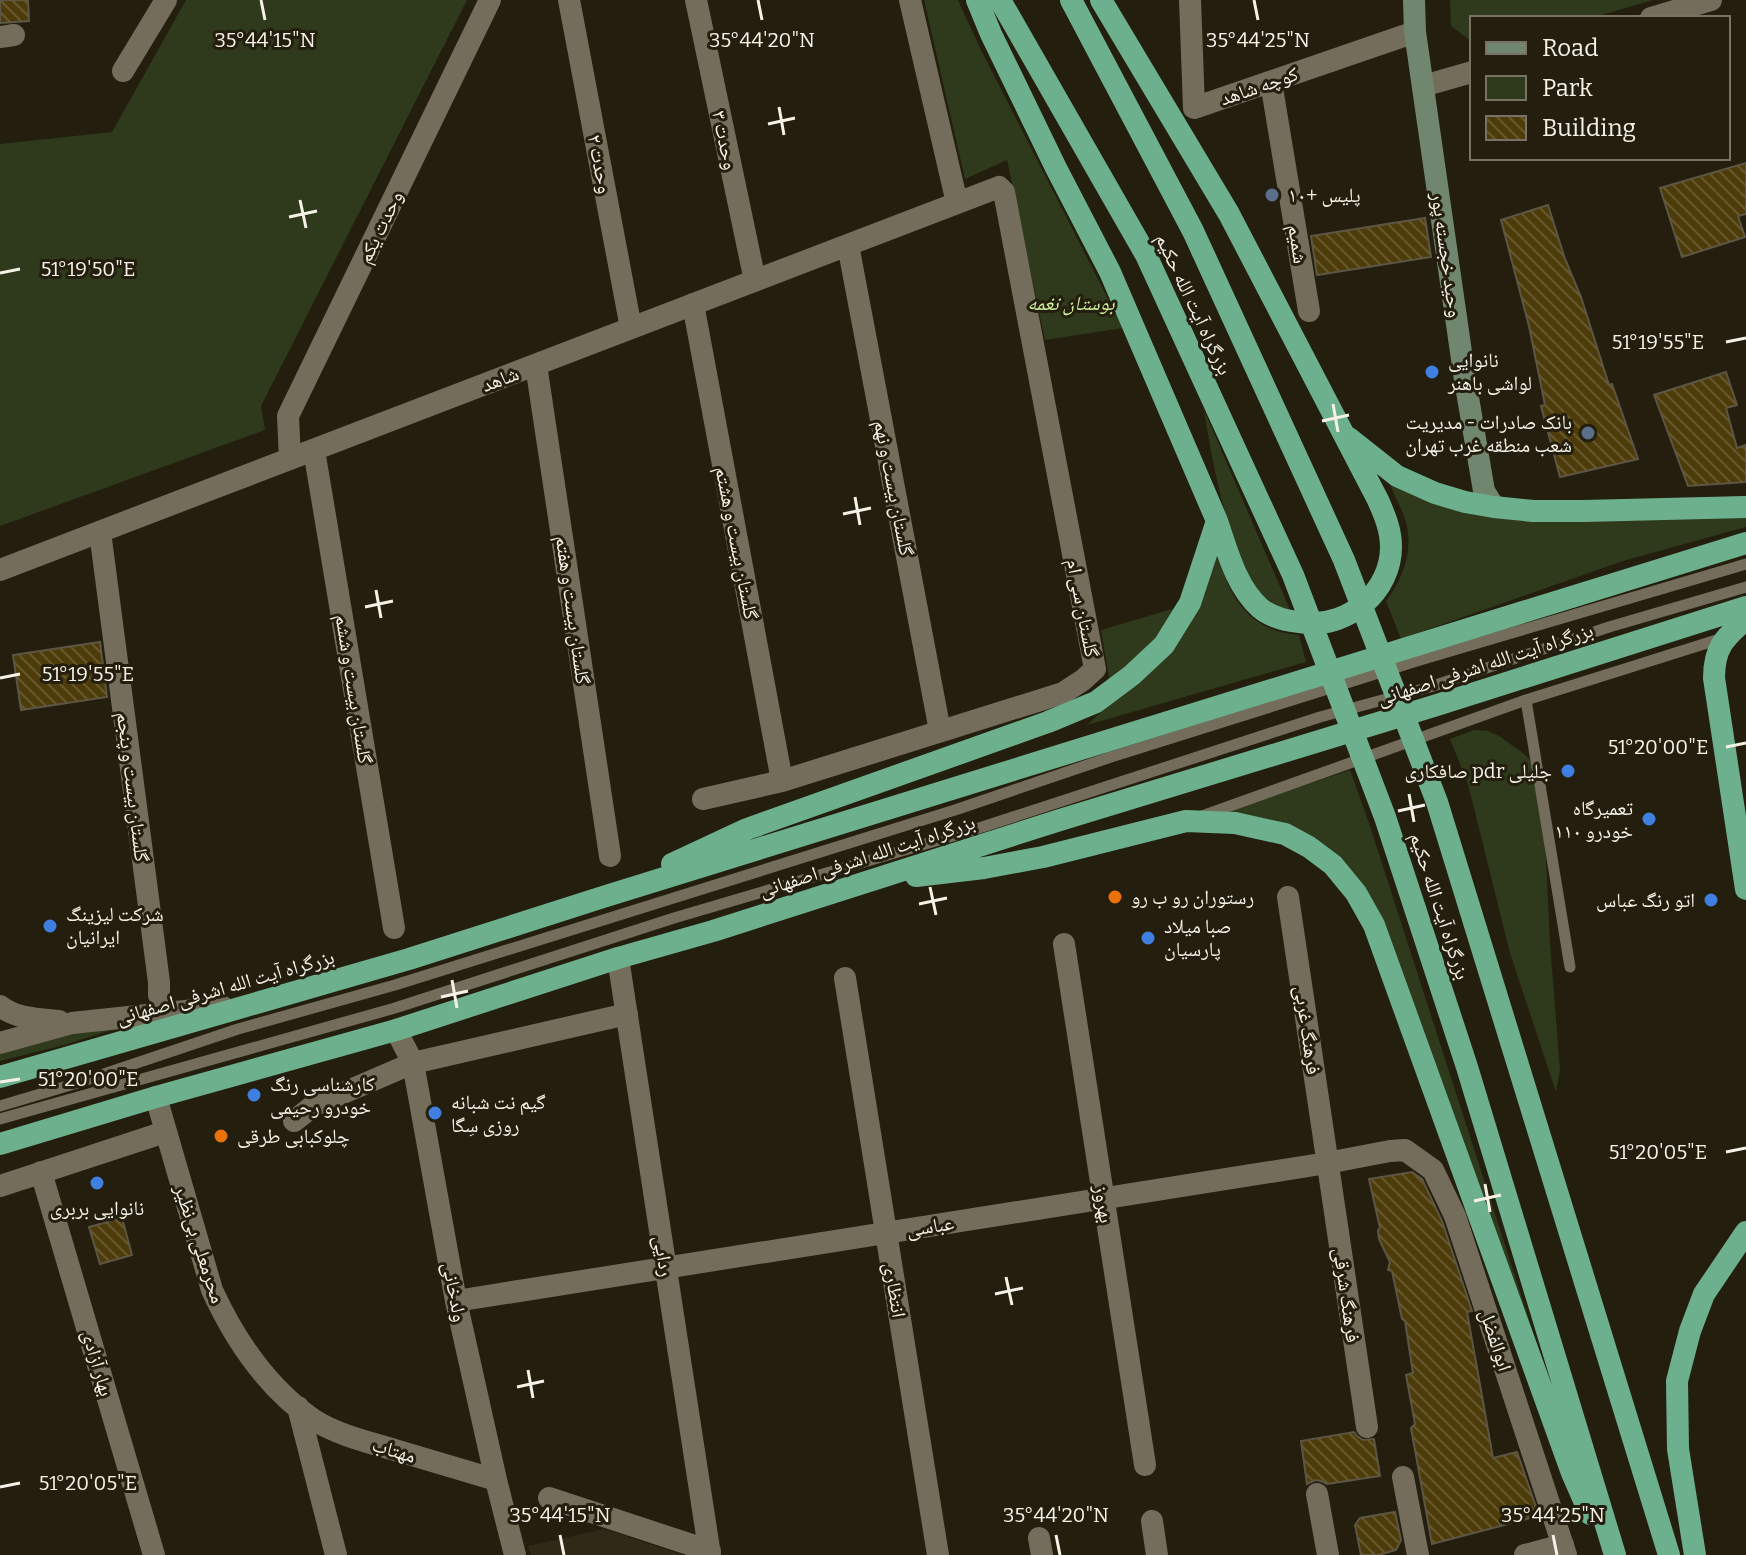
<svg xmlns="http://www.w3.org/2000/svg" width="1746" height="1555" viewBox="0 0 1746 1555" font-family="Bitter,'Noto Naskh Arabic',serif">
	<style>
		.education { fill: #312918 }
		.green { fill: #2e3a1b }
		.building { fill: url(#building-back-hatch); stroke: #5d5644; stroke-width: 2 }
		.lines { fill: none; stroke-linecap: round; stroke-linejoin: round }
		.service { stroke: #746d5b; stroke-width: 11 }
		.minor { stroke: #746d5b; stroke-width: 22 }
		.tertiary { stroke: #746d5b; stroke-width: 22 }
		.secondary { stroke: #71866e; stroke-width: 22 }
		.trunk { stroke: #6db08e; stroke-width: 22 }
		.ticks { fill: none; stroke: #f5f1e7; stroke-width: 3 }
		.service-dot { fill: #5c6f8a; stroke: #241e0e; stroke-width: 3 }
		.shop-dot { fill: #3f7fe0; stroke: #241e0e; stroke-width: 3 }
		.food-dot { fill: #e8710a; stroke: #241e0e; stroke-width: 3 }
		.labels { text-anchor: middle; dominant-baseline: central; stroke-width: 6; stroke-linejoin: round; paint-order: stroke }
		.street-label { font-size: 20px; fill: #f5f1e7; stroke: #241e0e }
		.poi-label { font-size: 20px; fill: #f5f1e7; stroke: #241e0e; text-anchor: start }
		.park-label { font-size: 20px; font-style: italic; fill: #cdef9a; stroke: #241e0e }
		.ticks-label { font-size: 20px; text-anchor: middle; fill: #f5f1e7; stroke: #241e0e; stroke-width: 6; stroke-linejoin: round; paint-order: stroke }
	</style>
	<defs>
		<pattern id="building-back-hatch" width="6" height="6" patternUnits="userSpaceOnUse" patternTransform="scale(2)"><rect width="6" height="6" fill="#4d3c0a"/><path d="M-1 5l2 2M0 0l6 6M5-1l2 2" fill="none" stroke="#67592e"/></pattern>
	</defs>
	<rect width="100%" height="100%" fill="#241e0e"/>
	<path class="education" d="M604,1529l79,26h-152l-3,-9z"/>
	<path class="green" d="M186,0h281l-206,406 4,24 -265,96v-382l112,-12z
		M924,0h34l23,50 142,278 -78,12 -38,-180 -42,19z
		M1450,0h203l-62,18h-119v24l-21,-16z
		M1204,410l87,202c-12,-5 -22,-9 -31,-19 -11,-10 -15,-24 -21,-38 -18,-47 -27,-95 -35,-145z
		M1390,482l45,21 311,12v12l-123,34 -222,78 -15,-38c20,-27 30,-58 16,-90 -4,-10 -10,-18 -12,-29z
		M1218,548c7,46 31,84 81,87l7,27 -219,63 39,-36z
		M1179,607l-13,22 -56,54 -9,-53z
		M1474,730l14,1 11,5 24,17 10,10 10,33 7,147 10,127 -4,22 -46,-139 -42,-169 -18,-45z
		M1350,770l19,53 174,540 -158,-428 -107,-111 -50,-13z
		M143,1020l-79,25 -64,16v-14z"/>
	<path class="building" d="M0,0h28l1,21 -29,2z
		M1746,163v51l-8,2 7,21 -63,20 -22,-69z
		M1548,205l17,54 16,38 28,88 3,-1 26,75 -78,18 -19,-71 4,-1 -16,-79 -28,-106z
		M1425,218l6,39 -114,18 -6,-39z
		M1726,372l11,33 -11,3 11,40 9,-3v37l-58,4 -34,-91z
		M100,642l7,55 -86,13 -8,-55z
		M1412,1172l10,7 20,42 30,90 -5,1 26,146 24,-6 19,55 -5,11 -99,26 -21,-116 4,-4 -9,-49 7,-2 -8,-52 -3,-2 -10,-48 -4,-1 2,-8 -11,-23 -1,-9 2,-2 -11,-49z
		M122,1218l10,37 -32,9 -11,-37z
		M1354,1432l3,4 6,4 11,-1 6,37 -53,8 -6,-3 -6,-1 -8,4 -6,-43z
		M1395,1512l6,28 -5,10 -18,5h-17l-6,-30 5,-7z"/>
	<g class="lines">
		<path class="service" d="M1526,700l44,267
			M1202,816l324,-116 197,-62
			M0,1106l74,-22 164,-55 157,-44 560,-175 156,-53 309,-97 326,-96
			M0,1119l395,-111 279,-90 299,-88 347,-113 110,-30 179,-60 137,-40"/>
		<path class="minor" d="M569,0l62,328
			M696,0l59,281
			M910,0l47,203
			M1190,0l4,108 221,-76
			M1651,18l60,-18
			M0,37l14,-2
			M123,71l43,-71
			M1271,82l38,229
			M1423,86l49,-14
			M848,245l92,486
			M693,304l89,477
			M536,365l74,491
			M314,450l80,478
			M290,459l-2,-43 202,-416
			M100,532l59,450v13
			M0,570l999,-383 5,5 91,477 -12,11 -20,13 -281,88 -79,18
			M1288,897l79,530
			M1064,944l81,521
			M618,958l92,597
			M845,978l93,577
			M396,1030l17,33 43,238 40,179 19,75
			M156,1097l56,193c23,50 55,98 102,130 24,15 54,22 81,30 34,10 67,20 101,30
			M294,1121l19,-15 100,-43 214,-49
			M41,1172l113,383
			M0,1186l165,-54
			M456,1301l871,-138 63,-12 15,-1 28,20 22,46 111,339
			M298,1407l38,148
			M1403,1477l15,78
			M1317,1494l11,61
			M549,1498l161,53
			M1152,1521l5,34
			M1039,1538l3,17"/>
		<path class="tertiary" d="M0,1006c17,13 38,13 59,15
			M0,1043l72,-20 151,-16
			M1525,1555l38,-10"/>
		<path class="secondary" d="M1414,0l1,32 50,348 19,111 10,16"/>
		<path class="trunk" d="M977,0l14,34 65,134 54,104 107,249c10,29 19,66 43,87 13,11 30,13 46,15 43,4 85,-32 85,-76 0,-17 -6,-31 -13,-47l-149,-286 -128,-214
			M1000,0l146,255 147,320 92,242 82,250 148,488
			M1071,0l122,231 151,329 93,242 232,753
			M1349,438l48,38 38,17 30,9 29,5 39,4h50l163,-4
			M1746,619c-22,19 -32,29 -32,59l32,211
			M672,864l75,-35 301,-107 48,-20 36,-27 32,-30 26,-42 27,-82
			M916,876l68,-8 59,-11 143,-36 49,2 50,11 24,13 24,18 23,28 18,32 198,548 18,41
			M0,1077l409,-118 194,-62 1143,-354
			M0,1144l156,-47 240,-67 222,-72 95,-27 347,-111 377,-115 309,-98
			M1695,1555l-17,-106 -1,-68 13,-50 14,-37 42,-62"/>
	</g>
	<path class="ticks" d="M261,0l4,20M758,0l4,20M1254,0l4,20M779,107l5,28M768,124l27,-6M300,200l6,28M289,217l28,-6M0,273l20,-4M1726,342l20,-4M1333,404l5,28M1322,421l27,-6M855,497l5,28M843,514l28,-6M376,590l5,28M365,607l28,-6M0,678l20,-4M1726,747l20,-4M1409,794l5,28M1398,811l27,-6M930,887l6,28M919,904l28,-6M452,980l5,28M441,997l27,-6M0,1082l20,-3M1726,1152l20,-4M1485,1184l5,28M1474,1201l27,-6M1006,1277l6,28M995,1294l28,-6M528,1370l5,28M517,1387l27,-6M0,1487l20,-4M560,1535l4,20M1056,1535l4,20M1553,1535l4,20"/>
	<g class="service-dot">
		<circle cx="1272" cy="195" r="8"/>
		<circle cx="1588" cy="433" r="8"/>
	</g>
	<g class="shop-dot">
		<circle cx="1432" cy="372" r="8"/>
		<circle cx="1568" cy="771" r="8"/>
		<circle cx="1649" cy="819" r="8"/>
		<circle cx="1711" cy="900" r="8"/>
		<circle cx="50" cy="926" r="8"/>
		<circle cx="1148" cy="938" r="8"/>
		<circle cx="254" cy="1095" r="8"/>
		<circle cx="435" cy="1113" r="8"/>
		<circle cx="97" cy="1183" r="8"/>
	</g>
	<g class="food-dot">
		<circle cx="1115" cy="897" r="8"/>
		<circle cx="221" cy="1136" r="8"/>
	</g>
	<g class="labels">
		<g class="street-label">
			<text transform="translate(1259 86) rotate(-19)">کوچه شاهد</text>
			<text transform="translate(725 140) rotate(78)">وحدت ۳</text>
			<text transform="translate(600 164) rotate(79)">وحدت ۲</text>
			<text transform="translate(380 227) rotate(-64)">وحدت یکم</text>
			<text transform="translate(1298 244) rotate(81)">شمیم</text>
			<text transform="translate(1447 255) rotate(82)">وحید خجسته پور</text>
			<text transform="translate(1194 304) rotate(65)">بزرگراه آیت الله حکیم</text>
			<text transform="translate(500 379) rotate(-21)">شاهد</text>
			<text transform="translate(894 488) rotate(79)">گلستان بیست و نهم</text>
			<text transform="translate(737 543) rotate(79)">گلستان بیست و هشتم</text>
			<text transform="translate(1083 608) rotate(79)">گلستان سی ام</text>
			<text transform="translate(573 610) rotate(82)">گلستان بیست و هفتم</text>
			<text transform="translate(1485 664) rotate(-18)">بزرگراه آیت الله اشرفی اصفهانی</text>
			<text transform="translate(354 689) rotate(81)">گلستان بیست و ششم</text>
			<text transform="translate(133 787) rotate(83)">گلستان بیست و پنجم</text>
			<text transform="translate(867 856) rotate(-18)">بزرگراه آیت الله اشرفی اصفهانی</text>
			<text transform="translate(1440 906) rotate(72)">بزرگراه آیت الله حکیم</text>
			<text transform="translate(225 987) rotate(-16)">بزرگراه آیت الله اشرفی اصفهانی</text>
			<text transform="translate(1308 1030) rotate(82)">فرهنگ غربی</text>
			<text transform="translate(1104 1204) rotate(81)">بهروز</text>
			<text transform="translate(930 1226) rotate(-9)">عباسی</text>
			<text transform="translate(200 1244) rotate(72)">محرمعلی بی‌نظیر</text>
			<text transform="translate(664 1256) rotate(81)">ردایی</text>
			<text transform="translate(895 1290) rotate(81)">انتظاری</text>
			<text transform="translate(455 1292) rotate(79)">ولدخانی</text>
			<text transform="translate(1347 1295) rotate(82)">فرهنگ شرقی</text>
			<text transform="translate(1496 1340) rotate(72)">ابوالفضل</text>
			<text transform="translate(98 1363) rotate(74)">بهار آزادی</text>
			<text transform="translate(394 1450) rotate(17)">مهتاب</text>
		</g>
		<g class="poi-label">
			<text x="1288" y="195">پلیس +۱۰</text>
			<text x="1448" y="360">نانوایی<tspan x="1448" dy="23">لواشی باهنر</tspan></text>
			<text x="1572" y="422" text-anchor="end">بانک صادرات - مدیریت<tspan x="1572" dy="23">شعب منطقه غرب تهران</tspan></text>
			<text x="1552" y="771" text-anchor="end">صافکاری pdr جلیلی</text>
			<text x="1633" y="808" text-anchor="end">تعمیرگاه<tspan x="1633" dy="23">خودرو ۱۱۰</tspan></text>
			<text x="1131" y="897">رستوران رو ب رو</text>
			<text x="1695" y="900" text-anchor="end">اتو رنگ عباس</text>
			<text x="66" y="914">شرکت لیزینگ<tspan x="66" dy="23">ایرانیان</tspan></text>
			<text x="1164" y="926">صبا میلاد<tspan x="1164" dy="23">پارسیان</tspan></text>
			<text x="270" y="1084">کارشناسی رنگ<tspan x="270" dy="23">خودرو رحیمی</tspan></text>
			<text x="451" y="1102">گیم نت شبانه<tspan x="451" dy="23">روزی سِگا</tspan></text>
			<text x="237" y="1136">چلوکبابی طرقی</text>
			<text x="97" y="1208" text-anchor="middle">نانوایی بربری</text>
		</g>
		<g class="park-label">
			<text x="1071" y="303">بوستان نغمه</text>
		</g>
	</g>
	<g class="ticks-label">
		<text x="265" y="47">35°44'15"N</text>
		<text x="762" y="47">35°44'20"N</text>
		<text x="1258" y="47">35°44'25"N</text>
		<text x="88" y="276">51°19'50"E</text>
		<text x="1658" y="349">51°19'55"E</text>
		<text x="88" y="681">51°19'55"E</text>
		<text x="1658" y="754">51°20'00"E</text>
		<text x="88" y="1086">51°20'00"E</text>
		<text x="1658" y="1159">51°20'05"E</text>
		<text x="88" y="1490">51°20'05"E</text>
		<text x="560" y="1522">35°44'15"N</text>
		<text x="1056" y="1522">35°44'20"N</text>
		<text x="1553" y="1522">35°44'25"N</text>
	</g>
	<rect x="1470" y="16" width="260" height="144" fill="#241e0e" stroke="#787265" stroke-width="2"/>
	<rect x="1486" y="42" width="40" height="12" fill="#71866e" stroke="#787265" stroke-width="2"/>
	<text x="1542" y="56" font-size="24" fill="#f5f1e7">Road</text>
	<rect x="1486" y="76" width="40" height="24" fill="#2e3a1b" stroke="#787265" stroke-width="2"/>
	<text x="1542" y="96" font-size="24" fill="#f5f1e7">Park</text>
	<rect x="1486" y="116" width="40" height="24" fill="url(#building-back-hatch)" stroke="#787265" stroke-width="2"/>
	<text x="1542" y="136" font-size="24" fill="#f5f1e7">Building</text>
</svg>
